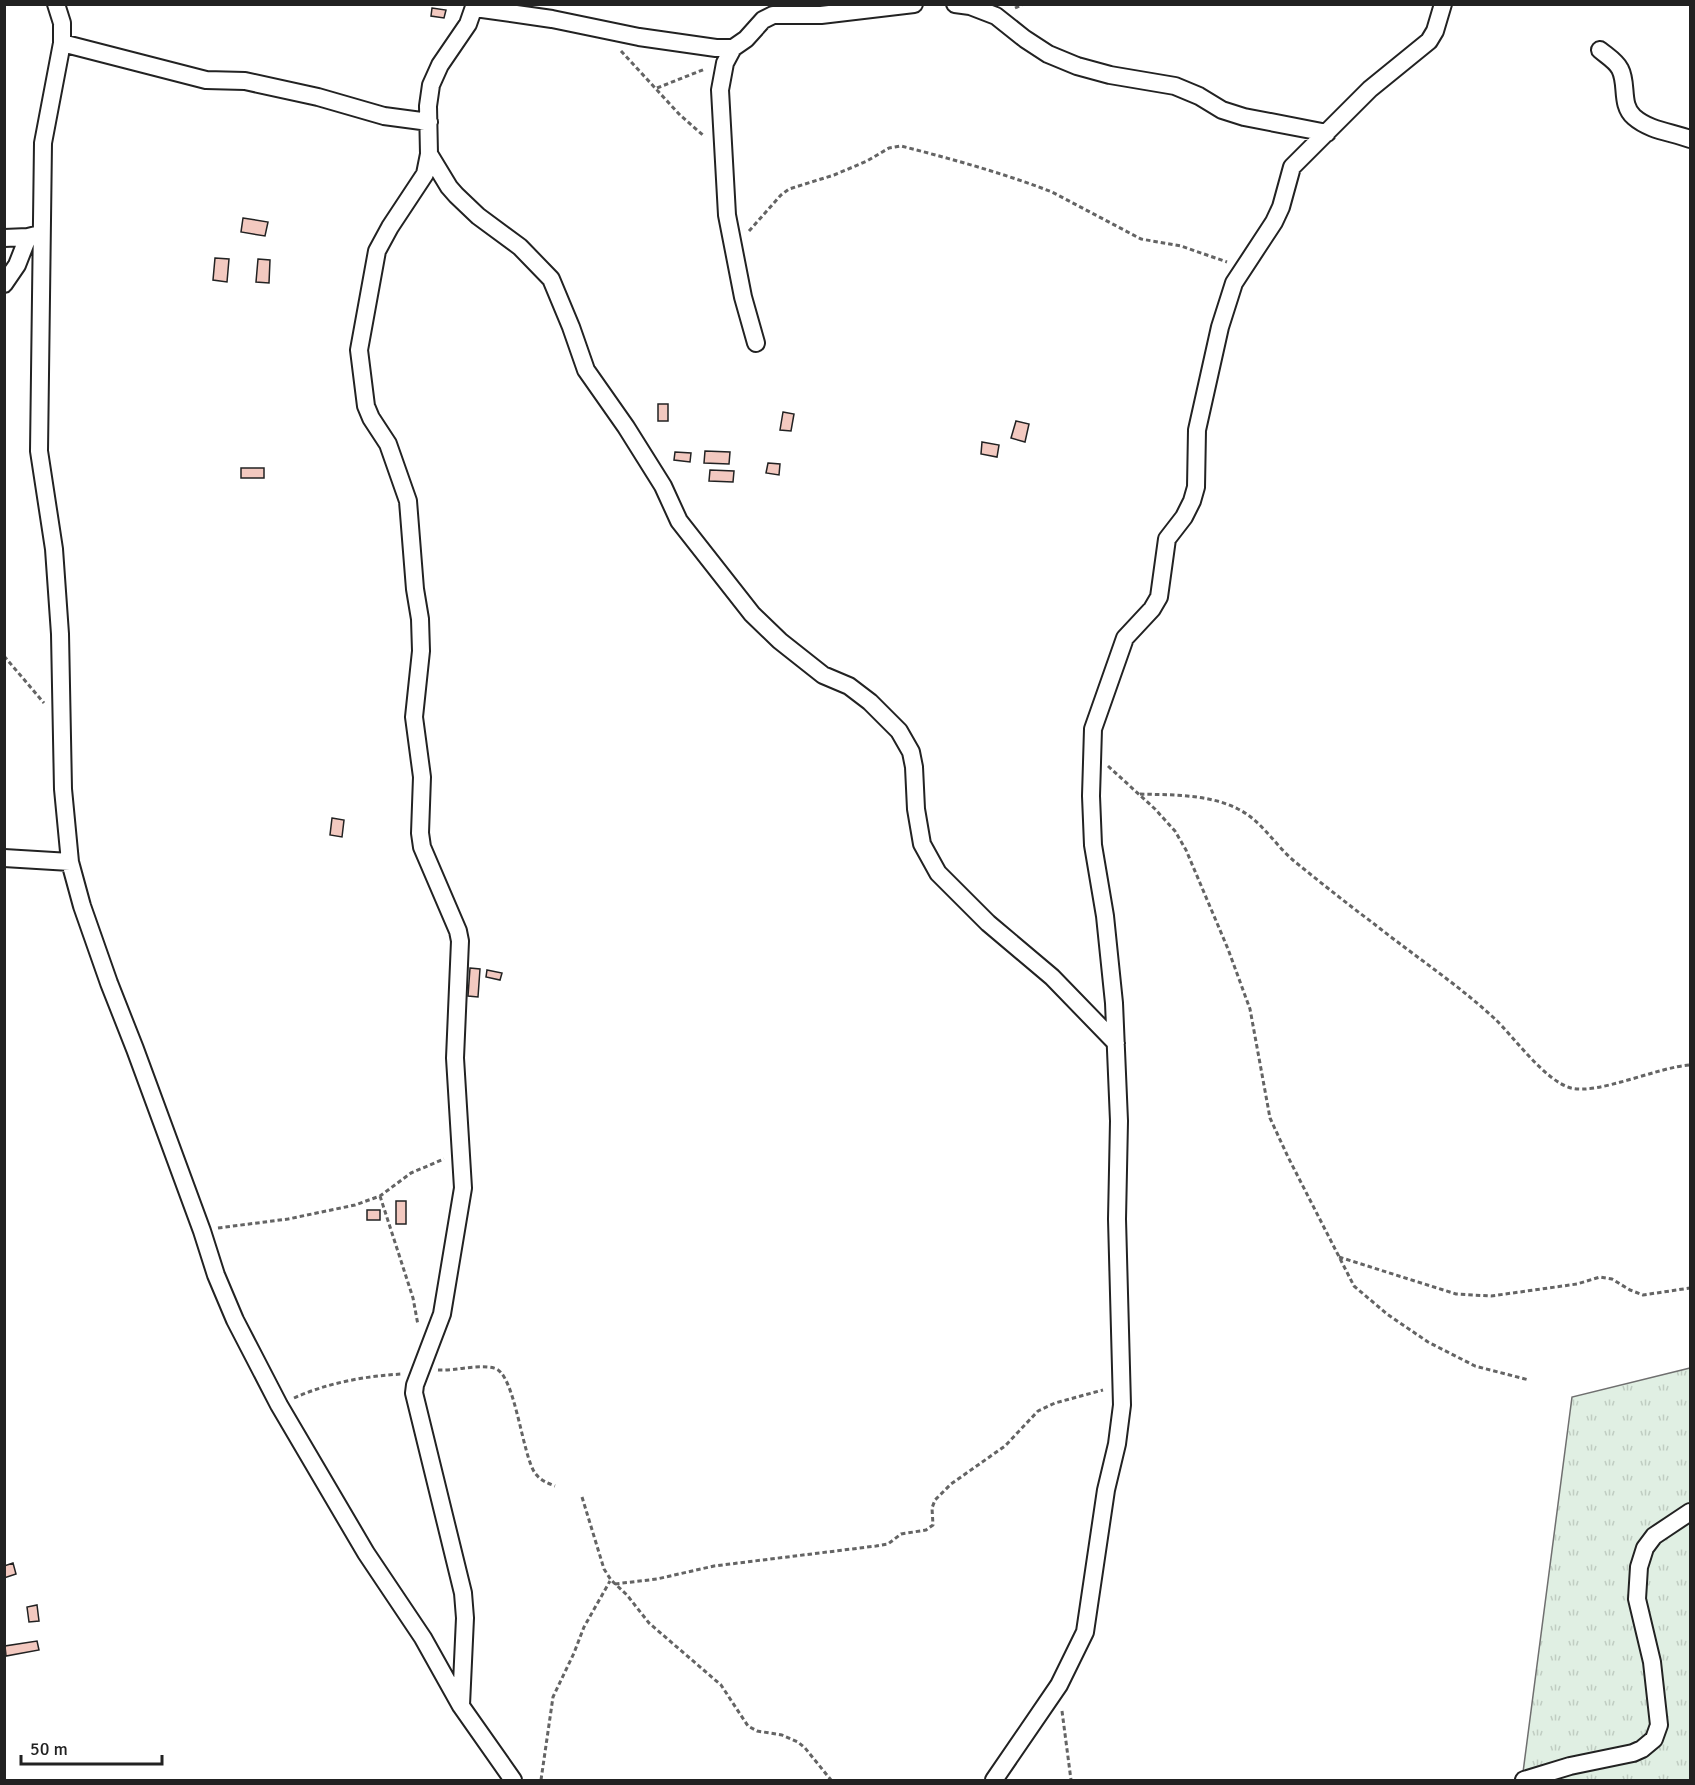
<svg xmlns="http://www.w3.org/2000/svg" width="1695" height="1785" viewBox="0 0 1695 1785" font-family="Signika,sans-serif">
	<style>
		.grass { fill: url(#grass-tufts); stroke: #6f6f6f; stroke-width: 1.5 }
		.building { fill: #f3c9c0; stroke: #222; stroke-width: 1.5 }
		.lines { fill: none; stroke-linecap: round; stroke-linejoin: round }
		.minor-casing { stroke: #222; stroke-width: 20 }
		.path { stroke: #646464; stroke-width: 3; stroke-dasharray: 4.5 3; stroke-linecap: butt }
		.minor { stroke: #fff; stroke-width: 16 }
	</style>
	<defs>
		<pattern id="grass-tufts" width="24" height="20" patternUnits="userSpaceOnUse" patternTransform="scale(1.5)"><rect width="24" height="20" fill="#e0efe3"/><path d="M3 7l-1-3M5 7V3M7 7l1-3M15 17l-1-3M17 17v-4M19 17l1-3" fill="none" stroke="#c0cdc2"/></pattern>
	</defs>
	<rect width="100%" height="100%" fill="#fff"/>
	<path class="grass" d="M1690,1368v412h-168l50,-383z"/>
	<path class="building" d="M432,8l14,2 -2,8 -13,-2z
		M243,218l25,4 -3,14 -24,-4z
		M215,258l14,1 -2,23 -14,-2z
		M258,259l12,1 -1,23 -13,-1z
		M658,404h10v17h-10z
		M783,412l11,2 -3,17 -11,-1z
		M1016,421l13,3 -4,18 -14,-4z
		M982,442l17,3 -2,12 -16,-3z
		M705,451l25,1 -1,12 -25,-1z
		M675,452l16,1 -1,9 -16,-2z
		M768,463l12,1 -1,11 -13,-2z
		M241,468h23v10h-23z
		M710,470l24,1 -1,11 -24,-1z
		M332,818l12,2 -2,17 -12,-2z
		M470,968l10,1 -2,28 -10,-1z
		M487,970l15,3 -2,7 -14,-3z
		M396,1201h10v23h-10z
		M367,1210h13v10h-13z
		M13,1563l3,11 -12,4v-12z
		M37,1605l2,16 -10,1 -2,-15z
		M37,1641l2,9 -33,6 -1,-10z"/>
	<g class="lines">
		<g class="minor-casing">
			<path id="minor" d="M56,4l6,19v20l-19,100 -4,308 15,98 6,85 3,155 7,73 12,44 27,77 26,66 67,182 14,44 19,45 44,85 87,148 57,85 38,68 52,74
				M955,4l15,2 26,10 29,23 23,15 29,12 33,9 65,11 24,10 23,14 22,7 83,16
				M475,8l77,11 87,18 77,11h17l13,-9 17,-19 10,-5h48l93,-11
				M62,43l144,37 39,1 73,16 66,19 45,6
				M733,48l-8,15 -5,27 7,125 16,82 13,46
				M1600,50c7,6 16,11 20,19 8,15 0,36 14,48 16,14 38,15 56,22
				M429,154l20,33 7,8 22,21 42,31 31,32 20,48 15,43 40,57 37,59 16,35 73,93 28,27 43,34 26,11 21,16 29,29 12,21 3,15 2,42 6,35 16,29 50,50 64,54 64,66
				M4,238l24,-1 8,-2
				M4,284l13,-19 11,-28
				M4,858l66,4
				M461,1705l4,-87 -2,-25 -49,-200 1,-8 27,-71 21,-126 -8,-130 5,-117 -2,-10 -36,-84 -2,-14 2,-56 -8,-60 7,-66 -1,-32 -5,-30 -7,-88 -20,-57 -17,-26 -5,-12 -7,-56 18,-99 13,-24 35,-53 4,-20 -1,-48 3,-21 9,-20 28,-41 7,-20
				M994,1780l65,-95 26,-53 21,-142 11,-46 5,-39 -5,-186 2,-98 -5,-118 -9,-87 -12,-71 -2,-49 2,-67 32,-91 27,-29 7,-12 8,-58 17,-22 8,-16 4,-14 1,-57 23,-103 14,-44 40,-61 7,-15 11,-40 78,-78 59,-48 6,-10 8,-27
				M1524,1780l46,-14 63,-13 9,-4 12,-10 5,-14 -7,-63 -15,-63 2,-32 6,-19 9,-12 36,-24"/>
		</g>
		<path class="path" d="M1015,8l9,-4
			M621,51l59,64 24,21
			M657,88l48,-19
			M749,231l32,-36 8,-6 45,-14 33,-14 22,-13 12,-2c51,13 102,27 151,46l89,47 40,7 46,16
			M4,656l40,47
			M1108,766l47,43 20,22 11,19 42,99 22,60 20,109 18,39 66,129 33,28 41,28 47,24 54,14
			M1140,794c32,1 69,0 98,15 23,11 37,36 56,52 26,21 52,42 79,62 40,32 83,60 121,95 20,19 51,63 77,70 27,7 87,-21 119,-23
			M380,1196l33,102 5,27
			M218,1228l70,-9 67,-14 25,-9 31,-23 33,-14
			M1339,1257l117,37 35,2 86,-12 23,-7 12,2 18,11 13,5 47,-7
			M438,1370c18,1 39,-6 56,-2 21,4 28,87 41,105 5,7 12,10 20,13
			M294,1398c33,-15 71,-22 108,-24
			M582,1497l22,72 7,11 16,15 22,28 72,62 27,41 9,5 25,4 16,7 7,6 26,32
			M615,1584l42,-5 57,-13 162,-20 12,-2 13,-10 25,-4 7,-5 -1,-17 3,-8 16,-16 54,-38 33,-35 17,-8 48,-13
			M1062,1711l9,69
			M541,1780l12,-83 21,-44 10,-26 26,-46"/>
		<use href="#minor" class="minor"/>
	</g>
	<rect width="1695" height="1785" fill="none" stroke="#222222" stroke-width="12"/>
	<path d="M21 1755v9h141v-9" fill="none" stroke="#222222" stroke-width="3"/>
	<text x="30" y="1755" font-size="18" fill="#222222" stroke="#ffffff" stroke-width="4.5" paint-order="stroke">50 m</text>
</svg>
